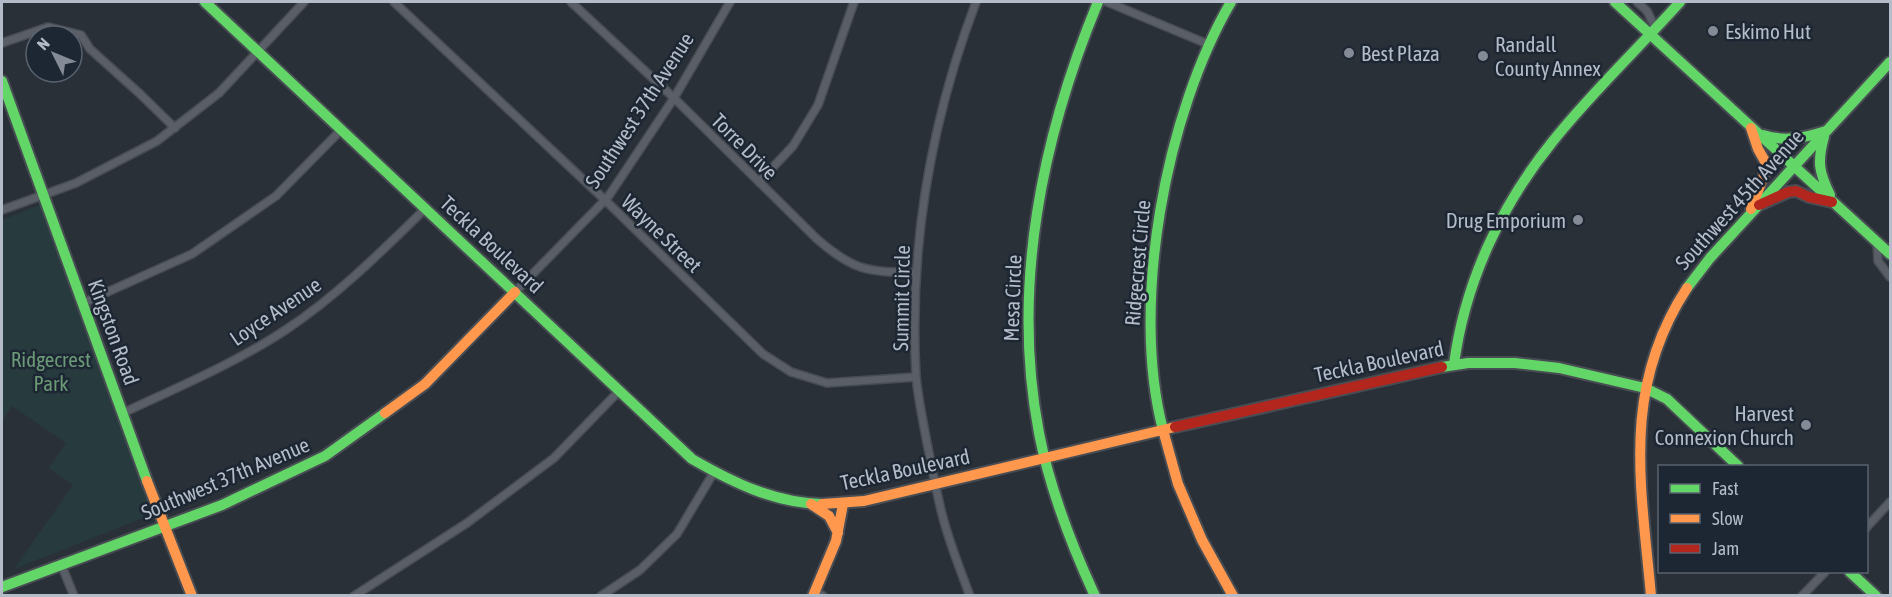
<svg xmlns="http://www.w3.org/2000/svg" width="1892" height="597" viewBox="0 0 1892 597" font-family="'Asap Condensed',sans-serif">
	<style>
		.green { fill: #273a3e }
		.lines { fill: none; stroke-linecap: round; stroke-linejoin: round }
		.street-casing { stroke: #484c53; stroke-width: 10 }
		.fast-casing { stroke: #484c53; stroke-width: 14 }
		.slow-casing { stroke: #484c53; stroke-width: 14 }
		.jam-casing { stroke: #484c53; stroke-width: 14 }
		.street { stroke: #5a5e66; stroke-width: 7 }
		.fast { stroke: #63d668; stroke-width: 10 }
		.slow { stroke: #ff974d; stroke-width: 10 }
		.jam { stroke: #b3261e; stroke-width: 10 }
		.poi-dot { fill: #848b96; stroke: #1d2633; stroke-width: 2 }
		.labels { text-anchor: middle; dominant-baseline: central; stroke-width: 5; stroke-linejoin: round; paint-order: stroke }
		.poi-label { font-size: 21px; fill: #b4bcc9; stroke: #1d2633; text-anchor: start }
		.street-label { font-size: 21px; fill: #b4bcc9; stroke: #1d2633 }
		.park-label { font-size: 21px; fill: #6b9a76; stroke: #1d2633 }
	</style>
	<rect width="100%" height="100%" fill="#2a3038"/>
	<path class="green" d="M40,205l118,307 -144,57 59,-84 -24,-17 17,-25 -54,-37 -10,15v-201z"/>
	<g class="lines">
		<g class="street-casing">
			<path id="street" d="M394,2l211,198 158,154 28,18 36,11 89,-6
				M571,2l103,96 143,141c38,33 50,32 99,34
				M1107,2l103,43
				M1637,2l10,9 9,18
				M2,43l46,-16 33,8 9,14 49,44 36,35
				M759,182l34,-36 25,-41 36,-103
				M2,210l74,-27 81,-42 62,-48 85,-91
				M1877,242l1,19 12,16
				M515,292l93,-95 66,-99 56,-96
				M83,303l109,-49 84,-58 66,-67
				M123,413c55,-26 113,-50 164,-84 51,-34 96,-79 139,-121
				M1866,528l24,-26
				M61,564l13,32
				M815,591l8,5
				M354,596l113,-73 87,-65 66,-68
				M601,596l39,-26 37,-36 37,-62
				M970,596c-10,-27 -21,-54 -28,-82 -6,-23 -10,-47 -15,-71 -4,-22 -9,-45 -11,-67 -7,-128 15,-255 60,-374
				M1802,596l23,-24"/>
		</g>
		<g class="fast-casing">
			<path id="fast" d="M205,2l487,457c40,23 82,44 130,45
				M1615,2l275,252
				M2,81l145,400
				M1763,135c22,7 41,3 63,-4
				M1824,137c-7,25 -5,35 6,58
				M1687,288l23,-30 180,-196
				M1454,364c11,-82 47,-159 99,-223 39,-49 85,-92 127,-139
				M1442,367l26,-4h47l44,5 86,20 22,11 71,67
				M1163,430c-33,-126 3,-317 68,-428
				M1850,572l26,24
				M2,587l220,-82 103,-49 60,-43
				M1095,596c-24,-52 -45,-106 -56,-163 -28,-146 3,-296 59,-431"/>
		</g>
		<g class="slow-casing">
			<path id="slow" d="M1751,128l7,21 8,14 -1,10 -14,36
				M385,413l40,-29 90,-92
				M1163,430l15,54 24,56 31,56
				M147,481l45,115
				M811,504l18,12 9,17
				M822,504l42,-3 311,-74
				M813,596l23,-55 7,-37
				M1651,596c-10,-112 -30,-207 36,-308"/>
		</g>
		<g class="jam-casing">
			<path id="jam" d="M1759,205l29,-13 8,-1 13,6 23,5
				M1175,427l267,-60"/>
		</g>
		<use href="#street" class="street"/>
		<use href="#fast" class="fast"/>
		<use href="#slow" class="slow"/>
		<use href="#jam" class="jam"/>
	</g>
	<g class="poi-dot">
		<circle cx="1713" cy="31" r="6"/>
		<circle cx="1349" cy="53" r="6"/>
		<circle cx="1483" cy="56" r="6"/>
		<circle cx="1578" cy="220" r="6"/>
		<circle cx="1806" cy="425" r="6"/>
	</g>
	<g class="labels">
		<g class="poi-label">
			<text x="1725" y="31">Eskimo Hut</text>
			<text x="1495" y="44">Randall<tspan x="1495" dy="24">County Annex</tspan></text>
			<text x="1361" y="53">Best Plaza</text>
			<text x="1566" y="220" text-anchor="end">Drug Emporium</text>
			<text x="1794" y="413" text-anchor="end">Harvest<tspan x="1794" dy="24">Connexion Church</tspan></text>
		</g>
		<g class="street-label">
			<text transform="translate(639 110) rotate(-57)">Southwest 37th Avenue</text>
			<text transform="translate(745 146) rotate(45)">Torre Drive</text>
			<text transform="translate(1739 199) rotate(-48)">Southwest 45th Avenue</text>
			<text transform="translate(662 233) rotate(44)">Wayne Street</text>
			<text transform="translate(492 244) rotate(43)">Teckla Boulevard</text>
			<text transform="translate(1137 263) rotate(-85)">Ridgecrest Circle</text>
			<text transform="translate(901 298) rotate(-89)">Summit Circle</text>
			<text transform="translate(1012 298) rotate(-88)">Mesa Circle</text>
			<text transform="translate(275 311) rotate(-34)">Loyce Avenue</text>
			<text transform="translate(114 332) rotate(70)">Kingston Road</text>
			<text transform="translate(1379 361) rotate(-12)">Teckla Boulevard</text>
			<text transform="translate(905 469) rotate(-12)">Teckla Boulevard</text>
			<text transform="translate(225 478) rotate(-23)">Southwest 37th Avenue</text>
		</g>
		<g class="park-label">
			<text x="51" y="359">Ridgecrest<tspan x="51" dy="24">Park</tspan></text>
		</g>
	</g>
	<rect width="1892" height="597" fill="none" stroke="#b4bcc9" stroke-width="6"/>
	<rect x="1658" y="465" width="210" height="108" fill="#1d2633" stroke="#59626f" stroke-width="1.5"/>
	<rect x="1670" y="484" width="30" height="9" fill="#63d668" stroke="#59626f" stroke-width="1.5"/>
	<text x="1712" y="495" font-size="18" fill="#b4bcc9">Fast</text>
	<rect x="1670" y="514" width="30" height="9" fill="#ff974d" stroke="#59626f" stroke-width="1.5"/>
	<text x="1712" y="525" font-size="18" fill="#b4bcc9">Slow</text>
	<rect x="1670" y="544" width="30" height="9" fill="#b3261e" stroke="#59626f" stroke-width="1.5"/>
	<text x="1712" y="555" font-size="18" fill="#b4bcc9">Jam</text>
	<g transform="translate(54 54) rotate(313)"><circle r="28" fill="#1d2633" stroke="#59626f" stroke-width="1.5"/>
	<path d="M0-4.5L10 22L0 15L-10 22Z" fill="#848b96"/>
	<text y="-9" font-size="16" font-weight="bold" text-anchor="middle" fill="#b4bcc9">N</text>
	</g>
</svg>
